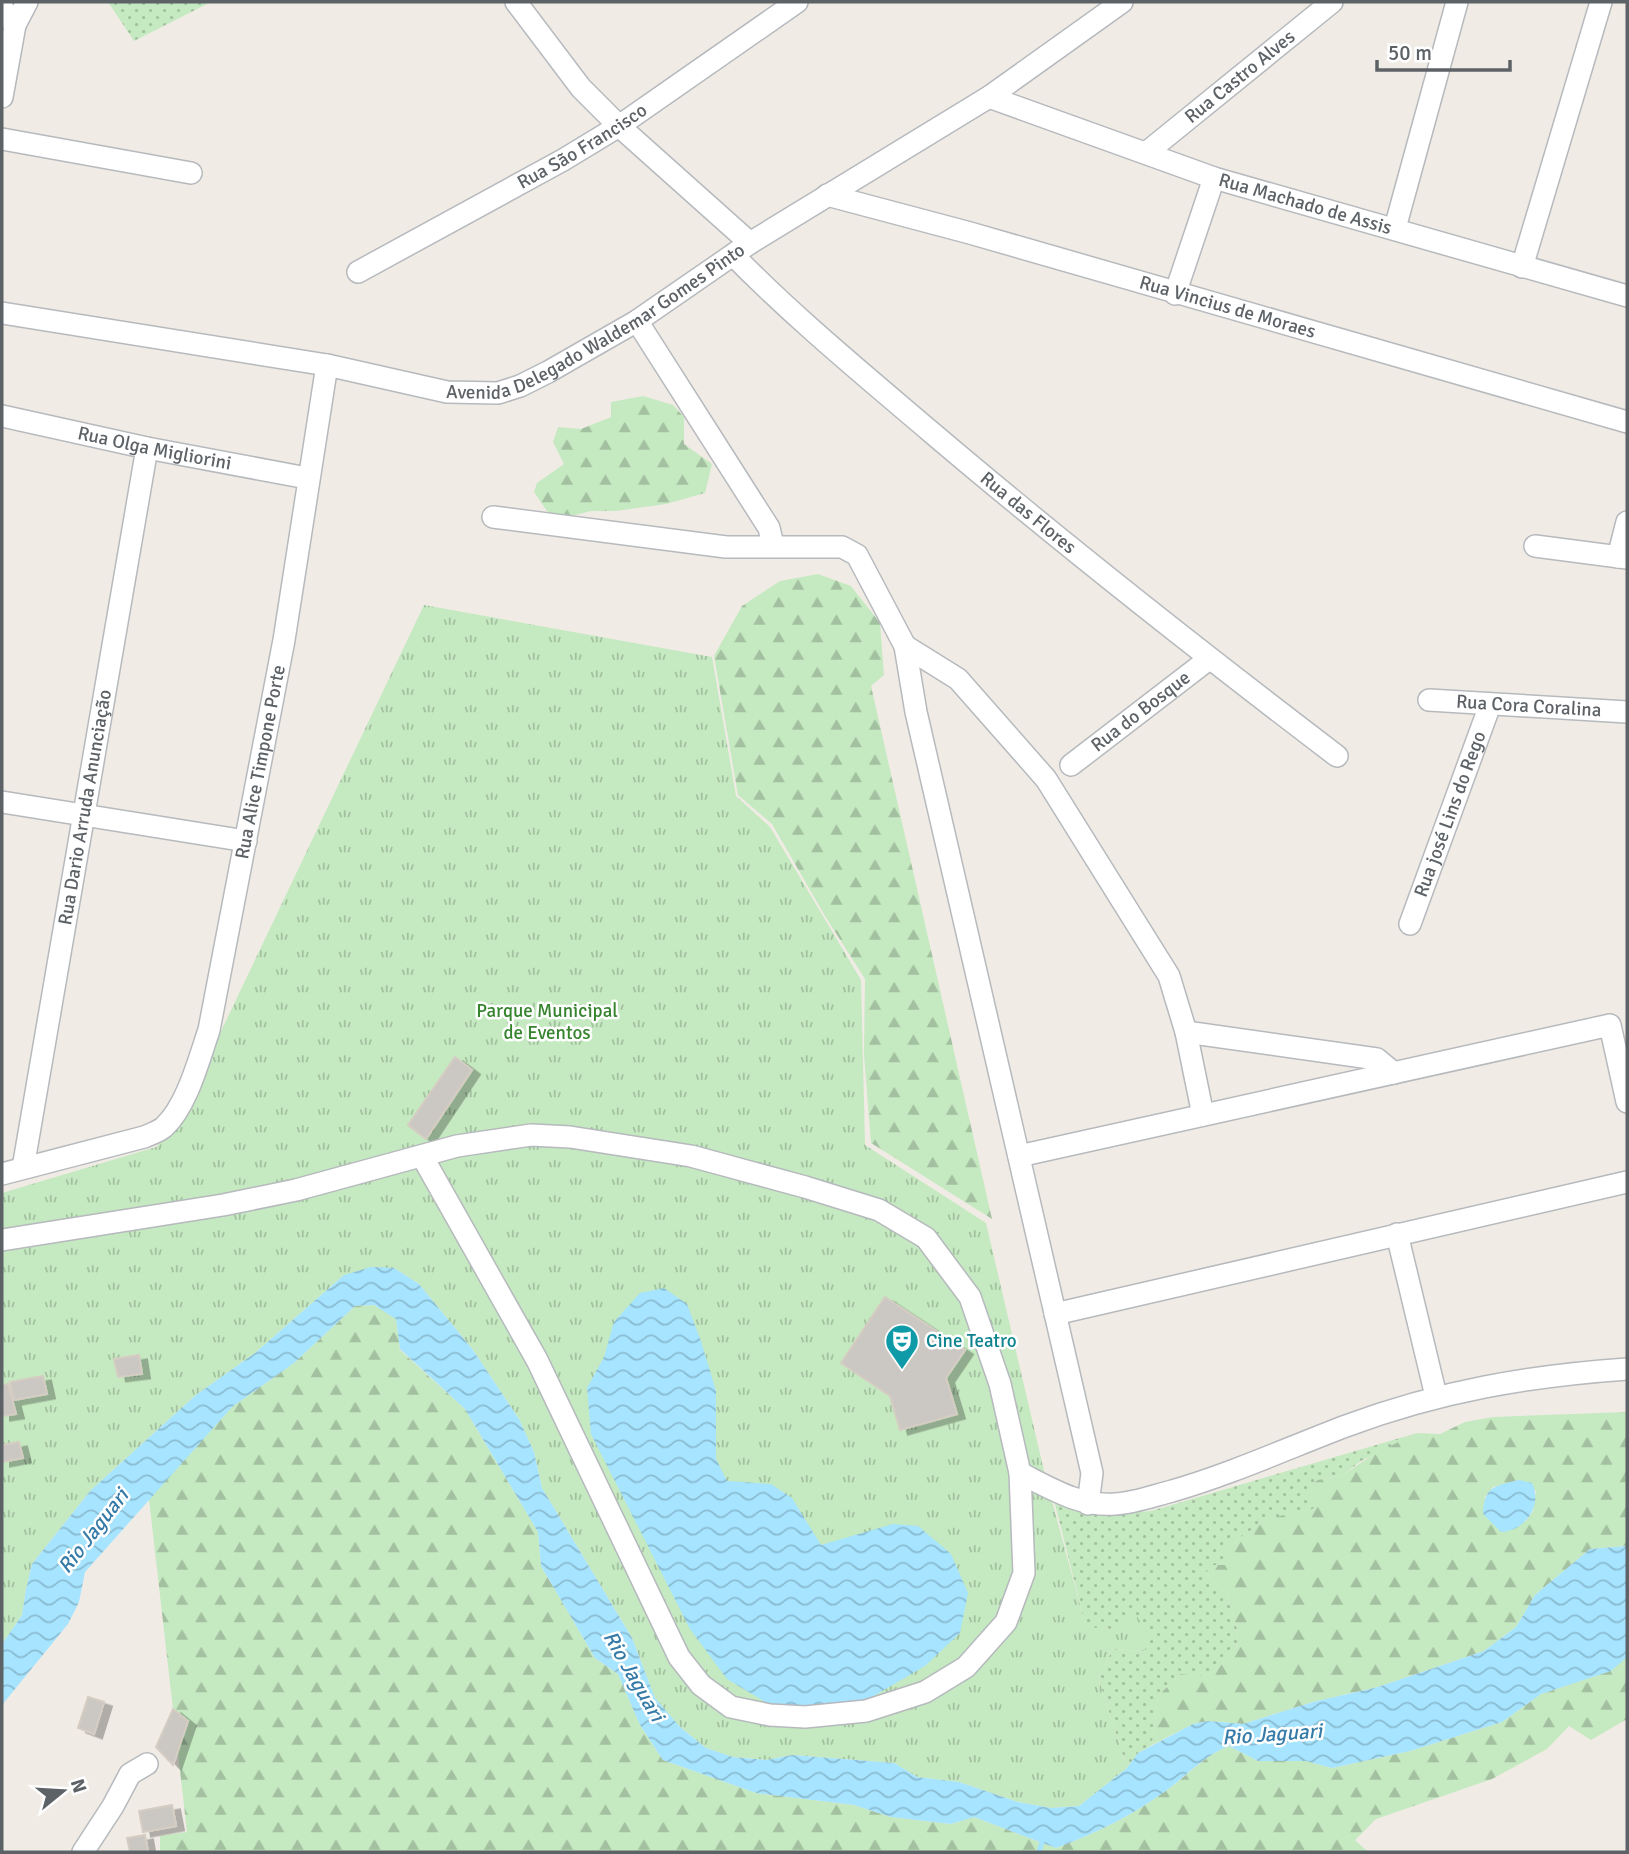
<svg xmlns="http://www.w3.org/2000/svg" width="1629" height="1854" viewBox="0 0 1629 1854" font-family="Signika,sans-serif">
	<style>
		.grass { fill: url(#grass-dots) }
		.forest { fill: url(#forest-firs); fill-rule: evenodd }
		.park { fill: url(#park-tufts) }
		.water { fill: url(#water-waves) }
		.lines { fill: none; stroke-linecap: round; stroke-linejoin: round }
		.stream { stroke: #a6e4ff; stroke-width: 5 }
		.building { fill: #cbc7c2; stroke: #d5cdc3; stroke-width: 2; filter: url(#shadow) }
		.minor-casing { stroke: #b6b9bd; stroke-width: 24 }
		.minor { stroke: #fff; stroke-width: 21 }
		.labels { text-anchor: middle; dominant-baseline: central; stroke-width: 5; stroke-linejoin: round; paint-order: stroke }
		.street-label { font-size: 19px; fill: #5d6267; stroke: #fff }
		.park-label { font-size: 19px; fill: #36842e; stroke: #fff }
		.culture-label { font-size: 19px; fill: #0d838f; stroke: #fff; text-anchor: start }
		.water-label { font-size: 21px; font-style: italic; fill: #367ba7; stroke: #fff }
	</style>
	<defs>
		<pattern id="grass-dots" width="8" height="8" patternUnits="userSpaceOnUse" patternTransform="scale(1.75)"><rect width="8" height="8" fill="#c5e9c0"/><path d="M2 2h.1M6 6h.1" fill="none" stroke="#a3c0a0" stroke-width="1.8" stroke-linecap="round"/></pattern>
		<pattern id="forest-firs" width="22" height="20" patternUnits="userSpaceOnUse" patternTransform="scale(1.75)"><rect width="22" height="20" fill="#c5e9c0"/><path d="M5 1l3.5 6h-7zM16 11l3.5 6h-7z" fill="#a3c0a0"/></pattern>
		<pattern id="park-tufts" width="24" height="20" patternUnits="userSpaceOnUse" patternTransform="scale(1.75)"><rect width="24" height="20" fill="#c5e9c0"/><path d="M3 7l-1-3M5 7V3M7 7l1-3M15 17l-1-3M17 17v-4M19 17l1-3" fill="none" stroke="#a3c0a0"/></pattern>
		<pattern id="water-waves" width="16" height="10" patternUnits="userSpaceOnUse" patternTransform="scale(1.75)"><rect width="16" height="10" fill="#a6e4ff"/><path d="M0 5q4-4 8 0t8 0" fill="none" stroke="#8abcd2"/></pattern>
		<filter id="shadow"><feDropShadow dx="8" dy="4.5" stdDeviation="0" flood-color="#0004"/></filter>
	</defs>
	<rect width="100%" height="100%" fill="#f0ece5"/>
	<path class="grass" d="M108,2h103l-77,39z
		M1417,1433l-56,28 -18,14 -25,5 -1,25 -8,8 -28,3 -56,49 -19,8 21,21 11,38 -2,17 -19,20 -13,7 -24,-2 -22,22 -6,49 -14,8 -11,15 -29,-91 15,-28 31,2 -31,-22 -27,-1 -32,-128c37,14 57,15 97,11z"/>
	<path class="forest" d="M643,396l30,9 11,12v27l28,20 -7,29 -39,11 -50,7h-25l-32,8 -12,-8 -13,-19 3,-9 27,-19 -11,-22 5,-15 23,2 30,-12v-15z
		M818,574l33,12 29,37 4,52 -13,11 121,533 -121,-76 -7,-89 1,-75 -40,-63 -53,-92 -34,-29 -24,-139 28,-50 38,-25z
		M374,1305l22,13 4,32 65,59 73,123 3,34 54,92 23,16 22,51 23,35 93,33 98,12 37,12 60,7 23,-7 82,31c39,-14 77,-33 111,-58 21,-15 38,-35 62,-44l29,15h49l25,7 78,-17 92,-29 39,-28 69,-23 17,-14v62l-36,21 -22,-14 -22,23 -55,30 -116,40 -21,21 13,12h-1208v-16l27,-4 -38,-333 83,-92 62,-44 61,-57z
		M1627,1412v134l-37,3 -55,46 -19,32 -32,24 -106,36 -65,15 -70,22 -35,-3 -15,3 -41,21 6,-49 22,-22 24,2 13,-7 19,-20 2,-17 -11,-38 -21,-21 5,-8h14l2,-17c11,-11 38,-28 53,-32 17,-5 22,3 37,-11l-11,-8 2,-10 10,-7 25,-5 31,-21 43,-21 23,1 25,-12 28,-5zM1519,1480l17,11 -3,20 -8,11 -41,-24 9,-11z"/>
	<path class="park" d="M424,605l288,52 24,139 34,31 91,153 4,165 121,78 59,252 41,152 27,2 22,-15 17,24 -8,13 -31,-2 -15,28 29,91 -48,38 -28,2 -33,-6 -59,-20 -42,-5 -23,-14 -102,-8 -25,5 -34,-3 -27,-9 -26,-21 -25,-29 -23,-60 -90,-150 -8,-36 -15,-33 -46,-69 -54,-66 -25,-16 -50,7 -89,78 -59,42 -105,95 -59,74 -6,25 -4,26 -20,29v-451l154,-46 18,-17z"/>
	<path class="water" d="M371,1267l23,1 25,16 54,66 46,69 15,33 8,36 90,150 23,60 25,29 26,21 27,9 34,3 25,-5 102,8 23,14 42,5 59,20 33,6 28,-2 48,-38 11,-15 55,-29 15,-3 35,3 70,-22 65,-15 106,-36 32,-24 19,-32 55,-46 37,-3v111l-16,14 -70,23 -39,28 -92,29 -78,17 -26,-7h-48l-29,-15c-24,9 -42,29 -62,44 -34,25 -72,44 -111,58l-82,-31 -23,7 -60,-7 -37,-12 -98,-12 -93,-33 -23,-35 -22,-51 -23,-16 -54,-92 -3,-34 -73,-123 -65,-60 -4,-30 -22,-14 -19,1 -61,57 -62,44 -147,165 -6,30 -11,22 -66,81v-61l20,-29 4,-26 6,-25 59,-74 105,-95 59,-42 89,-78z
		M664,1288l23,16 14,37 15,50v68l11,22 44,3 21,14 29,47 72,-21 25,2 33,28 17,39 -8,40 -35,33 -53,31 -39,13 -56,-1 -50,-30 -37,-50 -99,-195 -4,-46 17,-31 10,-35 26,-29z
		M1519,1480l13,3c11,23 -7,48 -31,49l-18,-18c1,-28 12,-28 36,-34z"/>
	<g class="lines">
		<path class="stream" d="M1039,1852l5,-17"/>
	</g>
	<path class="building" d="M455,1057l17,13 -46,69 -18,-14z
		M885,1297l80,53 -19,28 11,36 -57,16 -10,-34 -49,-33z
		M139,1355l3,19 -24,3 -4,-18z
		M43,1376l4,18 -33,6 -4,-18z
		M8,1384l8,30 -14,2v-31z
		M19,1442l4,16 -21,4v-17z
		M88,1697l16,5 -10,32 -16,-6z
		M173,1709l15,12 -15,44 -17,-18z
		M172,1805l4,21 -33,6 -4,-21z
		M145,1835l3,17h-18l-3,-14z"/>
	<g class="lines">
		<g class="minor-casing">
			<g id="minor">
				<path d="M516,2l65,86 38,38 131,117"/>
				<path d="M2,8l13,17"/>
				<path d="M2,97l13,-72 12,-23"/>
				<path id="s1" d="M989,97l225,81 413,118"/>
				<path d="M2,139l189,34"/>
				<path id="s2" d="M1146,153l186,-151"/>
				<path id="s3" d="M827,195l143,38 657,189"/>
				<path d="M1395,228l62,-226"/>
				<path id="s4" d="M733,255c63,64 130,119 198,177 132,112 268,219 406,324"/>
				<path d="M1522,267l79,-265"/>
				<path id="s5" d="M358,272l205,-112 56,-34 178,-124"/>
				<path d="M1175,294l39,-116"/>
				<path id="s6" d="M2,313l325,52 120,27 51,1 22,-7 28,-14 89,-51 113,-78 239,-146 133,-95"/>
				<path d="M637,321l132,207 4,17"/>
				<path id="s7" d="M2,416l145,32 160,30"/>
				<path d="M493,517l233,30h116l15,8 48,91 11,66 176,761 -4,31"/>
				<path d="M1535,546l92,12"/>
				<path d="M1618,557l9,-35"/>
				<path d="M905,646l53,33 88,100 123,197 17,56 17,83"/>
				<path id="s8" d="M1429,700l198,12"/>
				<path id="s9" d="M1071,765l138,-106"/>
				<path d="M2,802l244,39"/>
				<path id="s10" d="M1410,924l80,-219"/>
				<path d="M1186,1032l191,27 17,14"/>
				<path d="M1019,1156l591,-131 17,77"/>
				<path id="s11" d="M23,1168l124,-720"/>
				<path id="s12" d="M2,1174l142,-37c7,-3 14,-5 20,-10 23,-21 35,-68 45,-97l75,-390 43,-275"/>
				<path d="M1397,1234l39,162"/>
				<path d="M2,1240l221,-35 73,-15 161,-44 74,-11 39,2 121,19 114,31 74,23 47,28 44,59 30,87 20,89 4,100 -18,49 -40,45 -41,25 -59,19 -61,6 -35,-2 -39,-8 -30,-22 -22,-28 -142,-297 -115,-204"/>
				<path d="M1055,1314l572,-132"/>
				<path d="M1020,1473c30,15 60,34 95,31 19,-1 38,-8 57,-13 59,-17 116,-43 174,-65 94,-35 182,-50 281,-57"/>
				<path d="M83,1852l30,-46 17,-32 17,-10"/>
			</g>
		</g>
		<use href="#minor" class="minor"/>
	</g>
	<defs>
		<g id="theatre-pin" transform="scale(1.75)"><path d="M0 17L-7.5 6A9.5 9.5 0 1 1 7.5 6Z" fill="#0f9aa8" stroke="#fff"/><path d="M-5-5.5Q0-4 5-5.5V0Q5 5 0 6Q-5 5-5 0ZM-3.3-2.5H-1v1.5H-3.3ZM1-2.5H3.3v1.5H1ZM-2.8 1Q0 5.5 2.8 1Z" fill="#fff"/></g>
	</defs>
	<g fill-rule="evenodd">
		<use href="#theatre-pin" x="902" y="1341"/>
	</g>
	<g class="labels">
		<g class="street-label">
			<text stroke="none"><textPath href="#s2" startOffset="121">Rua Castro Alves</textPath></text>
			<text stroke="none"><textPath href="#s5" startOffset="257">Rua São Francisco</textPath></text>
			<text stroke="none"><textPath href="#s1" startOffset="334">Rua Machado de Assis</textPath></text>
			<text stroke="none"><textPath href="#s3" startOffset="416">Rua Vincius de Moraes</textPath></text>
			<text stroke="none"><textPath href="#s6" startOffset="620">Avenida Delegado Waldemar Gomes Pinto</textPath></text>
			<text stroke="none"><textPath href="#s7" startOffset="156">Rua Olga Migliorini</textPath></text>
			<text stroke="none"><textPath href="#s4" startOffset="392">Rua das Flores</textPath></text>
			<text stroke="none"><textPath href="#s8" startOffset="100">Rua Cora Coralina</textPath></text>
			<text stroke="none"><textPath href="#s9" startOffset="88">Rua do Bosque</textPath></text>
			<text stroke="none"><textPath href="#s12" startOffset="550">Rua Alice Timpone Porte</textPath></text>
			<text stroke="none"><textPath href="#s11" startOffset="366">Rua Dario Arruda Anunciação</textPath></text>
			<text stroke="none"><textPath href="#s10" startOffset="117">Rua josé Lins do Rego</textPath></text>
		</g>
		<g class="park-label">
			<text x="547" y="1011">Parque Municipal<tspan x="547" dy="22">de Eventos</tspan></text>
		</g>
		<g class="culture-label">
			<text x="926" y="1341">Cine Teatro</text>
		</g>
		<g class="water-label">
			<text transform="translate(93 1531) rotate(-52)">Rio Jaguari</text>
			<text transform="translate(634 1676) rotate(60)">Rio Jaguari</text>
			<text transform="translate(1272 1734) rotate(-4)">Rio Jaguari</text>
		</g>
	</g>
	<rect width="1629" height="1854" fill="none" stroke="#5d6267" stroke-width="7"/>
	<g transform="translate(63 1791) rotate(72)" stroke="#ffffff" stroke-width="5" paint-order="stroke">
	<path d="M0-5L12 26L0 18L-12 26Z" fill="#5d6267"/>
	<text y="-10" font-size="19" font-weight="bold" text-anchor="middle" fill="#5d6267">N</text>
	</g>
	<path d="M1377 60v10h133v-10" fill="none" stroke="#5d6267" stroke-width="3.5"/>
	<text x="1388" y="60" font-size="21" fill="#5d6267" stroke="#ffffff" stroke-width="5" paint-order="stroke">50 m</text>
</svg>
